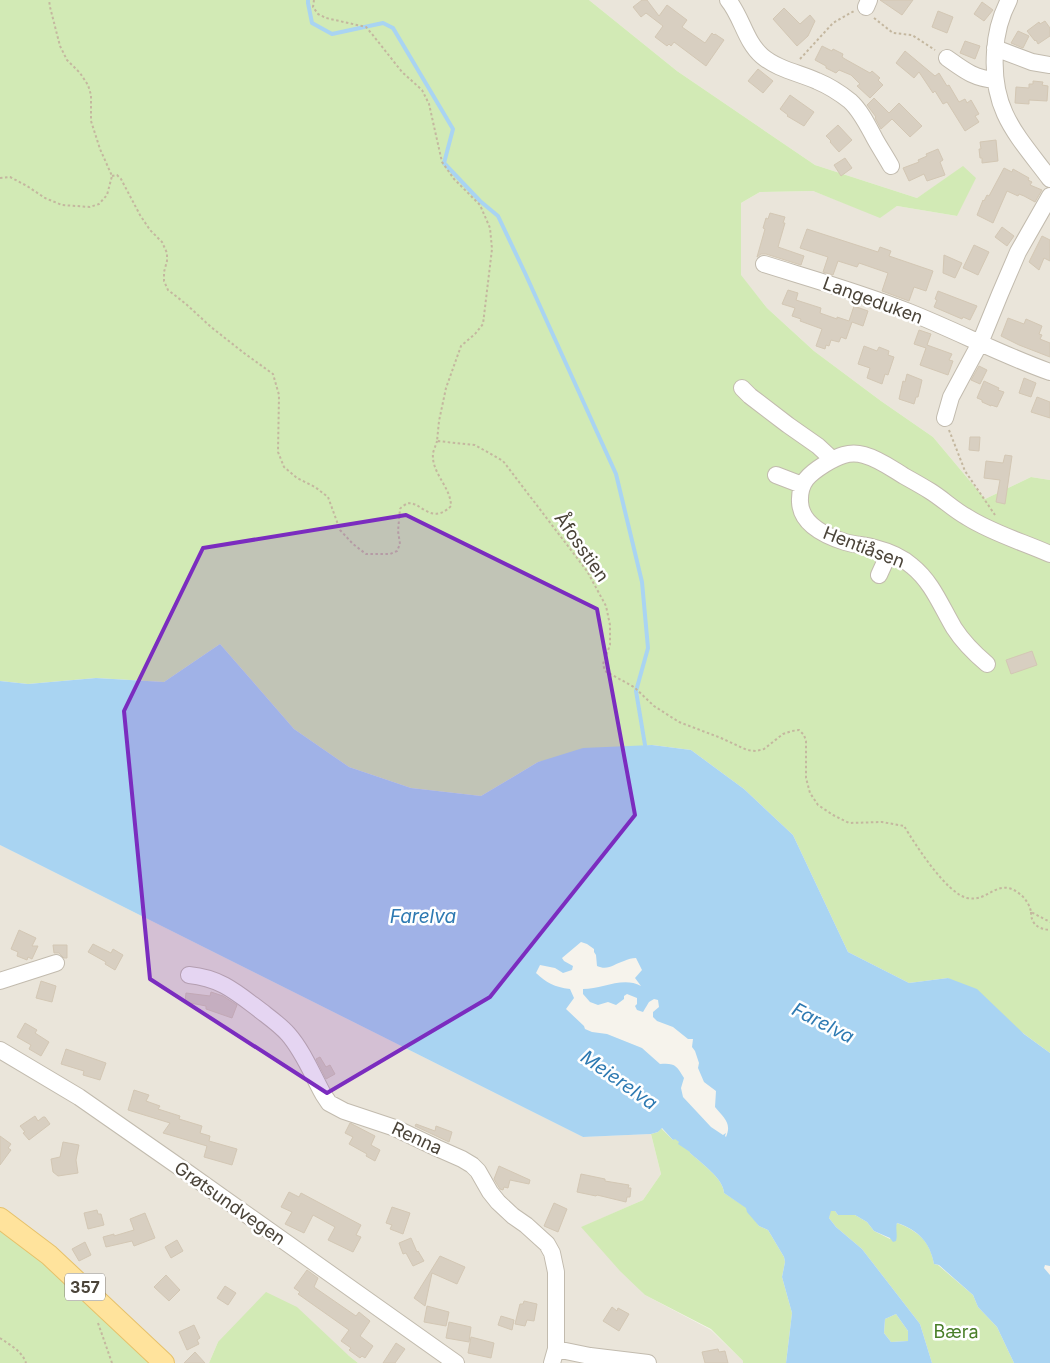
<svg xmlns="http://www.w3.org/2000/svg" width="1050" height="1363" viewBox="0 0 1050 1363" font-family="Inter,sans-serif">
	<style>
		.residential { fill: #eae5da }
		.green { fill: #d2eab5 }
		.water { fill: #a9d4f2; fill-rule: evenodd }
		.lines { fill: none; stroke-linecap: round; stroke-linejoin: round }
		.stream { stroke: #a9d4f2; stroke-width: 4 }
		.building { fill: #d8cfc1; stroke: #d3c7b4 }
		.minor-casing { stroke: #c2bbae; stroke-width: 18 }
		.major-casing { stroke: #e6c16a; stroke-width: 22 }
		.path { stroke: #c4b79f; stroke-width: 2; stroke-dasharray: 2.5 2.5; stroke-linecap: butt }
		.minor { stroke: #fff; stroke-width: 16 }
		.major { stroke: #ffe39c; stroke-width: 20 }
		.marked { fill: #7b2cbf; fill-opacity: 0.2; stroke: #7b2cbf; stroke-width: 4; stroke-linejoin: round }
		.labels { text-anchor: middle; dominant-baseline: central; stroke-width: 5; stroke-linejoin: round; paint-order: stroke }
		.shield { fill: #fff; stroke: #817c74; stroke-width: 1 }
		.shield-label { font-size: 16px; font-weight: bold; fill: #4b4439 }
		.street-label { font-size: 18px; fill: #4b4439; stroke: #fff }
		.park-label { font-size: 18px; fill: #4a7f2a; stroke: #fff }
		.water-label { font-size: 19px; font-style: italic; fill: #2e7ab2; stroke: #fff }
	</style>
	<rect width="100%" height="100%" fill="#f6f3ec"/>
	<path class="residential" d="M589,0h461v480l-19,-3 -46,22 -52,-62 -52,-36 -67,-50 -47,-43 -26,-32v-73l19,-11 53,-1 67,26 17,-11 60,10 6,-49 -46,31 -102,-33 -138,-94z
		M0,845l583,292 68,-3 10,40 -18,26 -61,27 63,68 66,35 32,31v2h-385l-10,-8 -130,-13 -9,21h-57l-152,-137z"/>
	<path class="green" d="M0,0h589l88,71 138,94 102,33 46,-32 13,12 -19,38 -60,-10 -17,12 -67,-27 -53,1 -19,11v72l26,33 47,43 67,50 52,36 52,62 46,-22 19,3v573l-102,-75 -39,5 -61,-31 -55,-117 -49,-46 -53,-39 -39,-5 -21,2 -93,15 -57,34 -70,-8 -62,-21 -55,-38 -74,-85 -56,38 -68,-4 -68,6 -28,-3z
		M661,1128l12,12 2,-2 16,14 -1,1c10,9 34,26 34,40l23,15 12,18 9,4 16,27 1,5 -3,15 10,36 -6,50h-43v-2l-32,-32 -66,-34 -25,-24 -39,-44 62,-27 18,-26 -10,-40 7,-2z
		M830,1211h5l3,4h17l12,7 7,9 16,8 7,-16c21,8 33,18 37,41l4,1 35,30 5,12 19,20 17,36h-82l-12,-39 -58,-75 -26,-22 -7,-9z
		M0,1226l25,18 127,119h-152z
		M266,1292l31,15 51,48 10,8h-149l9,-21z
		M896,1314l12,17v10l-17,1 -7,-9 1,-14z"/>
	<path class="water" d="M220,644l74,85 55,38 62,21 70,8 57,-34 45,-14 69,-3 39,5 53,39 49,46 55,117 61,31 39,-5 29,11 47,45 26,19v213l-5,-1 -1,3 6,7v88h-36l-17,-36 -19,-20 -5,-12 -34,-30 -5,-1c-4,-22 -16,-34 -37,-41 -2,6 1,11 -1,18l-3,1 -3,-4 -16,-7 -7,-9 -12,-7h-17l-3,-4h-4l-2,7 7,9 26,22 58,75 12,39h-146l6,-50 -10,-36 3,-15 -1,-5 -16,-27 -9,-4 -12,-14 -1,-4 -22,-15c0,-14 -24,-31 -34,-40v-1l-12,-8 1,-2 -4,-3 -2,1 -11,-12 -4,4 -7,2 -68,3 -583,-292v-164l28,3 68,-6 68,4zM581,942l6,2 7,5v3l2,3 1,11c11,5 17,-2 27,-5 4,-2 8,-3 12,-3l6,12 -7,8 6,8c-18,-10 -39,3 -58,3v5l7,8 8,3 10,-3 8,3 8,-6v-3l3,-2 10,4v6l-2,2 2,4 6,2 6,-10 5,-3 4,1 1,7 -6,5v5l4,4 16,6 15,12h5l-1,8 3,4 4,12 -1,5 6,14 12,9 -1,16c9,11 17,16 11,30l-1,-1 1,-3 -3,2 -12,-8 -28,-30 -2,-9 3,-10c-8,-13 -9,-15 -24,-14l-18,-16 -35,-14 -15,-2 -7,-3 -1,-3 -18,-17 8,-11 -4,-9c-16,-2 -23,-6 -34,-16l4,-8 15,3 8,5 9,-3 1,-4 -9,-5 -2,-3zM896,1314l12,17v10l-17,1 -7,-9 1,-14z"/>
	<g class="lines">
		<path class="stream" d="M308,0v3l4,20 20,11 51,-11 10,5 60,101 -9,34 36,38 18,15 27,57 91,201 26,108 6,66 -12,43 9,54"/>
	</g>
	<path class="building" d="M642,0h5l12,16 8,-11 20,15 -5,7 23,16 7,-10 2,2 1,-1 9,6 -18,26 -32,-24 -3,4 -2,-2 -2,2 -12,-9 8,-11 -17,-13 -5,4 -8,-10z
		M880,0h33l-11,15z
		M982,2l11,8 -9,11 -10,-7z
		M784,8l16,16 10,-9 5,6 -7,15 -11,10 -24,-27z
		M938,11l15,6 -6,16 -15,-6z
		M1045,21l5,7v8l-12,8 -2,-4 -1,1 -8,-10 12,-9 1,2z
		M1018,31l11,5 -6,12 -12,-5z
		M965,41l15,5 -5,13 -15,-6z
		M822,46l10,5 1,-2 10,5 -1,3 3,2 25,14 2,-2 8,7 -2,2 5,5 -13,13 -13,-12 3,-2 -9,-9 -12,-5 -3,3 -10,-5v-2l-11,-6z
		M905,51l30,25 4,-3 8,13 2,-1 10,17 6,-3 2,4 4,-3 8,14 -4,2 4,6 -14,9 -18,-29 -4,2 -8,-13 -2,2 -14,-21 -5,6 -18,-15z
		M758,69l15,12 -10,12 -15,-12z
		M1033,81l10,1 -1,3 6,1 -1,15 -18,-1v4l-14,-1 1,-16 13,1v-4h4z
		M790,95l24,17 -10,14 -17,-10 1,-1 -8,-6z
		M874,98l15,15 10,-10 23,23 -12,11 -18,-18 -11,10 -6,-11 1,-1 -9,-12z
		M838,125l14,15 -13,12 -9,-10 1,-1 -5,-5z
		M996,140l2,21 -16,2v-5h-2l-1,-9h2l-1,-7z
		M938,149l5,11 -3,2 5,13 -18,6 -3,-7 -15,7 -6,-13 16,-6 -1,-2 9,-4 -1,-2z
		M845,158l7,10 -11,8 -7,-11z
		M1004,168l8,4 1,-3 16,9 -1,2 4,2 -2,3 12,5 -7,12 -11,-6 -5,-2 -1,2 -11,-5 -14,32 -16,-8 6,-15 1,1 3,-6 2,1z
		M770,213l15,4 -2,6h2l-7,24 26,9 -3,9 -35,-11h-5l-4,3 8,-28 -2,-1 3,-10 2,1z
		M1002,227l12,9 -7,10 -12,-9z
		M807,229l71,23 2,-5 11,4 -2,5 44,15 -7,20 -12,-4 -5,14 -27,-10 6,-18 -29,-10 -2,4 -19,-6 -5,14 -10,-3 5,-15 -28,-9z
		M1042,236l8,4v21l-6,-3 -5,12 -10,-8z
		M974,245l15,7 -11,23 -15,-7z
		M944,255l18,8 -7,15 -12,-5z
		M788,290l10,3 -2,7 25,8 -1,5 17,6v-2l12,4 5,-15 14,5 -5,15 -11,-4 -6,17 -5,-2 -2,5 -8,-2 -2,6 -3,-1 -1,4 -9,-3 6,-17 -22,-8 1,-2 -9,-3 3,-8 -13,-4z
		M938,291l39,15 -7,14 -7,-3 -1,2 -28,-12 3,-7 -2,-1z
		M1008,318l16,6 2,-5 16,7 -3,8 3,1 -2,4 10,4v14l-31,-12 -18,-9z
		M919,330l12,4 -4,11 25,9 -3,6 4,1 -5,14 -28,-10 6,-17 -12,-4z
		M864,346l13,5 2,-4 10,4 -1,4 6,2 -6,18 -3,-1 -3,10 -15,-6 3,-10 -12,-4z
		M979,366l8,4 -7,14 -9,-4z
		M907,374l15,6 -4,17h-2l-2,7 -15,-5 4,-18 2,1z
		M1024,378l12,5 -5,14 -12,-4z
		M984,381l15,7 -1,2 6,2 -7,15 -6,-2v1l-9,-4v-2l-5,-2z
		M1037,397l13,5v16l-19,-6z
		M970,437h10l-1,14 -10,-1z
		M1005,455l7,1 -7,48 -9,-2 4,-22 -16,-2 2,-17 17,2z
		M1032,651l5,14 -26,9 -5,-14z
		M19,930l17,8 -4,8h6l-6,13 -4,-2 -1,3 -10,-4 1,-4 -7,-3z
		M93,944l18,9 2,-4 10,6 -8,15 -10,-6 1,-2 -18,-10z
		M53,945h14v13h-3l-5,-5h-5z
		M41,981l15,5 -4,16 -16,-4z
		M211,992l12,4 14,9 -5,13 -26,-9v-3l-21,-4 1,-9 24,3z
		M25,1023l12,7 -2,3 14,9 -8,14 -12,-7 2,-4 -14,-8z
		M66,1049l40,14 -6,17 -17,-5 1,-4 -23,-7z
		M320,1057l6,10 4,-2 5,9 -9,5 -10,-20z
		M134,1090l15,5 -3,6 14,5 -2,3 22,7 -1,3 23,7 -2,7 10,3 -1,5 28,8 -5,16 -28,-8 3,-11 -44,-13 7,-10 -42,-13z
		M35,1116l3,5 5,-4h2l5,7 -21,16 -6,-7 2,-1 -5,-6z
		M350,1123l25,13 -4,9 9,5 -5,11 -9,-5 1,-2 -18,-10 4,-7 -8,-4z
		M416,1124l19,7 1,-5 16,6 -3,10 -34,-16z
		M0,1136l11,8 -3,4 3,2 -11,15z
		M63,1142l16,3 -3,15 2,13 -20,3 -5,-4 -2,-13 9,-2z
		M499,1166l31,14 -1,4 -19,-4 -2,8 -4,-1 -1,3 -3,-1 -6,-10z
		M581,1174l24,5v2l24,4 -1,3h3l-1,9h-3l-1,5 -29,-7 -1,1 -19,-4z
		M289,1192l10,5 2,-4 60,32 -5,10 5,2 -8,15 -25,-12 7,-13 -22,-12 -9,18 -19,-9 7,-12 -11,-5z
		M554,1203l13,6 -9,23 -14,-6z
		M392,1207l18,6 -7,21 -13,-5 2,-4 -6,-2z
		M97,1210l1,4h3l3,11 -16,4 -4,-16z
		M145,1213l10,25 -21,8 -2,-5 -26,6 -3,-10 11,-3v2l20,-6 -4,-11z
		M411,1238l6,14 1,-1 6,10 -11,5 -7,-13 -3,1 -4,-11z
		M177,1240l6,11 -12,7 -6,-11z
		M85,1242l6,13 -12,6 -7,-12z
		M440,1256l25,11 -8,17 -25,-11 -7,33 -11,-8z
		M307,1270l11,8 -4,9 42,29 3,-4 11,9 -10,15 13,10 -8,12 -3,-2 -2,2 -11,-8 2,-2 -10,-7 8,-11 -51,-36 2,-2 -6,-4z
		M166,1275l14,15 -11,11 -15,-14z
		M225,1286l11,7 -8,12 -11,-7z
		M524,1301l13,3 -3,17 -7,-1 -2,6 -10,-2 5,-20h3z
		M427,1306l22,6 -3,14 -22,-4z
		M612,1307l5,4 1,-3 11,6 -10,17 -16,-10z
		M501,1316l13,4 -2,10 -14,-5z
		M449,1322l22,5 -2,15 -23,-4z
		M194,1325l6,13 -3,2 2,4 -12,6 -8,-18z
		M471,1337l23,6 -3,15 -23,-5z
		M396,1343l9,6 -10,14h-12z
		M718,1349l1,3 6,-1 3,12h-23l-3,-11z
		M195,1352l10,11h-21z"/>
	<g class="lines">
		<g class="minor-casing">
			<path id="minor" d="M728,0c14,17 17,41 34,56 15,13 37,17 55,25 12,5 23,12 33,20 11,10 18,25 25,38 5,9 11,18 16,27
				M1009,0c-9,17 -13,33 -14,52 -4,59 22,83 55,127
				M866,7l3,-7
				M995,48l37,14 18,3
				M947,58c17,12 26,20 48,22
				M764,264c48,15 98,29 145,48 48,19 93,43 141,60
				M742,388l8,8 38,29 30,21 14,13
				M945,418l6,-21 29,-54 20,-49 18,-42 32,-56
				M776,475l26,10
				M879,575l10,-22
				M987,664c-13,-11 -24,-22 -33,-36 -13,-22 -22,-46 -42,-62 -10,-9 -25,-15 -37,-18 -10,-3 -20,-3 -30,-6 -19,-6 -44,-17 -45,-40 -1,-20 9,-28 25,-38 13,-8 24,-13 39,-9 15,4 27,13 40,21 9,5 18,10 26,15 13,8 24,19 37,26 25,16 56,25 83,37
				M189,975c32,3 48,18 72,36 9,7 19,14 27,23 15,17 24,40 35,60l6,9 15,8 51,17 42,20 25,11 10,6 6,6 12,21 8,10 15,14 13,9 21,19 5,9 4,19v77l-4,14
				M0,981l56,-18
				M0,1050l79,47 109,76 268,190
				M556,1349l34,7 58,7"/>
		</g>
		<g class="major-casing">
			<path id="major" d="M0,1218l49,37 115,108"/>
		</g>
		<path class="path" d="M314,0l-1,7 5,7 8,4 40,9 6,7 30,38 20,18 7,14 13,58 12,17 26,26 10,23 2,21 -9,75 -8,10 -14,12 -15,42 -7,33 -2,20 38,4 28,16 84,110 19,35 4,19v20l-7,19 2,7 29,16 20,19 25,16 42,16 26,12 9,1 8,-2 19,-15 9,-3 7,-1 5,5 2,6v37l4,15 8,12 15,10 16,8 33,-1 22,4c11,18 42,67 63,72 22,5 31,-23 54,-3 5,4 9,11 10,17l19,10
			M874,18l19,15 19,2 23,15
			M800,59l33,-36 21,-12
			M112,176l5,-1 4,4 19,36 10,15 12,12 5,11v8l-3,11v9l4,9 18,14 25,23 33,26 29,21 6,21 -1,57 6,15 13,11 18,9 13,10 12,33 13,14 13,10h24l7,-3 3,-7 -2,-13 2,-22c0,-1 6,-5 6,-5 13,-6 24,23 45,2 0,-19 -20,-33 -18,-53 1,-4 3,-8 4,-12
			M0,178l10,-1 17,9 18,12 17,7 28,2 9,-3 8,-9 5,-19 -12,-27 -9,-28v-26l-3,-10 -8,-12 -13,-13 -7,-14 -10,-39 -1,-7
			M949,430l16,41 30,44
			M1031,912c0,12 7,17 19,18
			M98,1323l14,40
			M0,1338c10,7 22,13 26,25"/>
		<use href="#minor" class="minor"/>
		<use href="#major" class="major"/>
	</g>
	<path class="marked" d="M406,515l191,94 38,206 -145,182 -163,96 -177,-114 -26,-268 79,-163z"/>
	<g class="labels">
		<rect class="shield" x="65" y="1273.5" width="40" height="27" rx="4"/>
		<g class="shield-label">
			<text x="85" y="1287">357</text>
		</g>
		<g class="street-label">
			<text transform="translate(873 300) rotate(20)">Langeduken</text>
			<text transform="translate(582 547) rotate(55)">Åfosstien</text>
			<text transform="translate(864 547) rotate(21)">Hentiåsen</text>
			<text transform="translate(417 1138) rotate(25)">Renna</text>
			<text transform="translate(230 1203) rotate(35)">Grøtsundvegen</text>
		</g>
		<g class="park-label">
			<text x="956" y="1331">Bæra</text>
		</g>
		<g class="water-label">
			<text x="423" y="916">Farelva</text>
			<text transform="translate(823 1023) rotate(27)">Farelva</text>
			<text transform="translate(619 1080) rotate(35)">Meierelva</text>
		</g>
	</g>
</svg>
